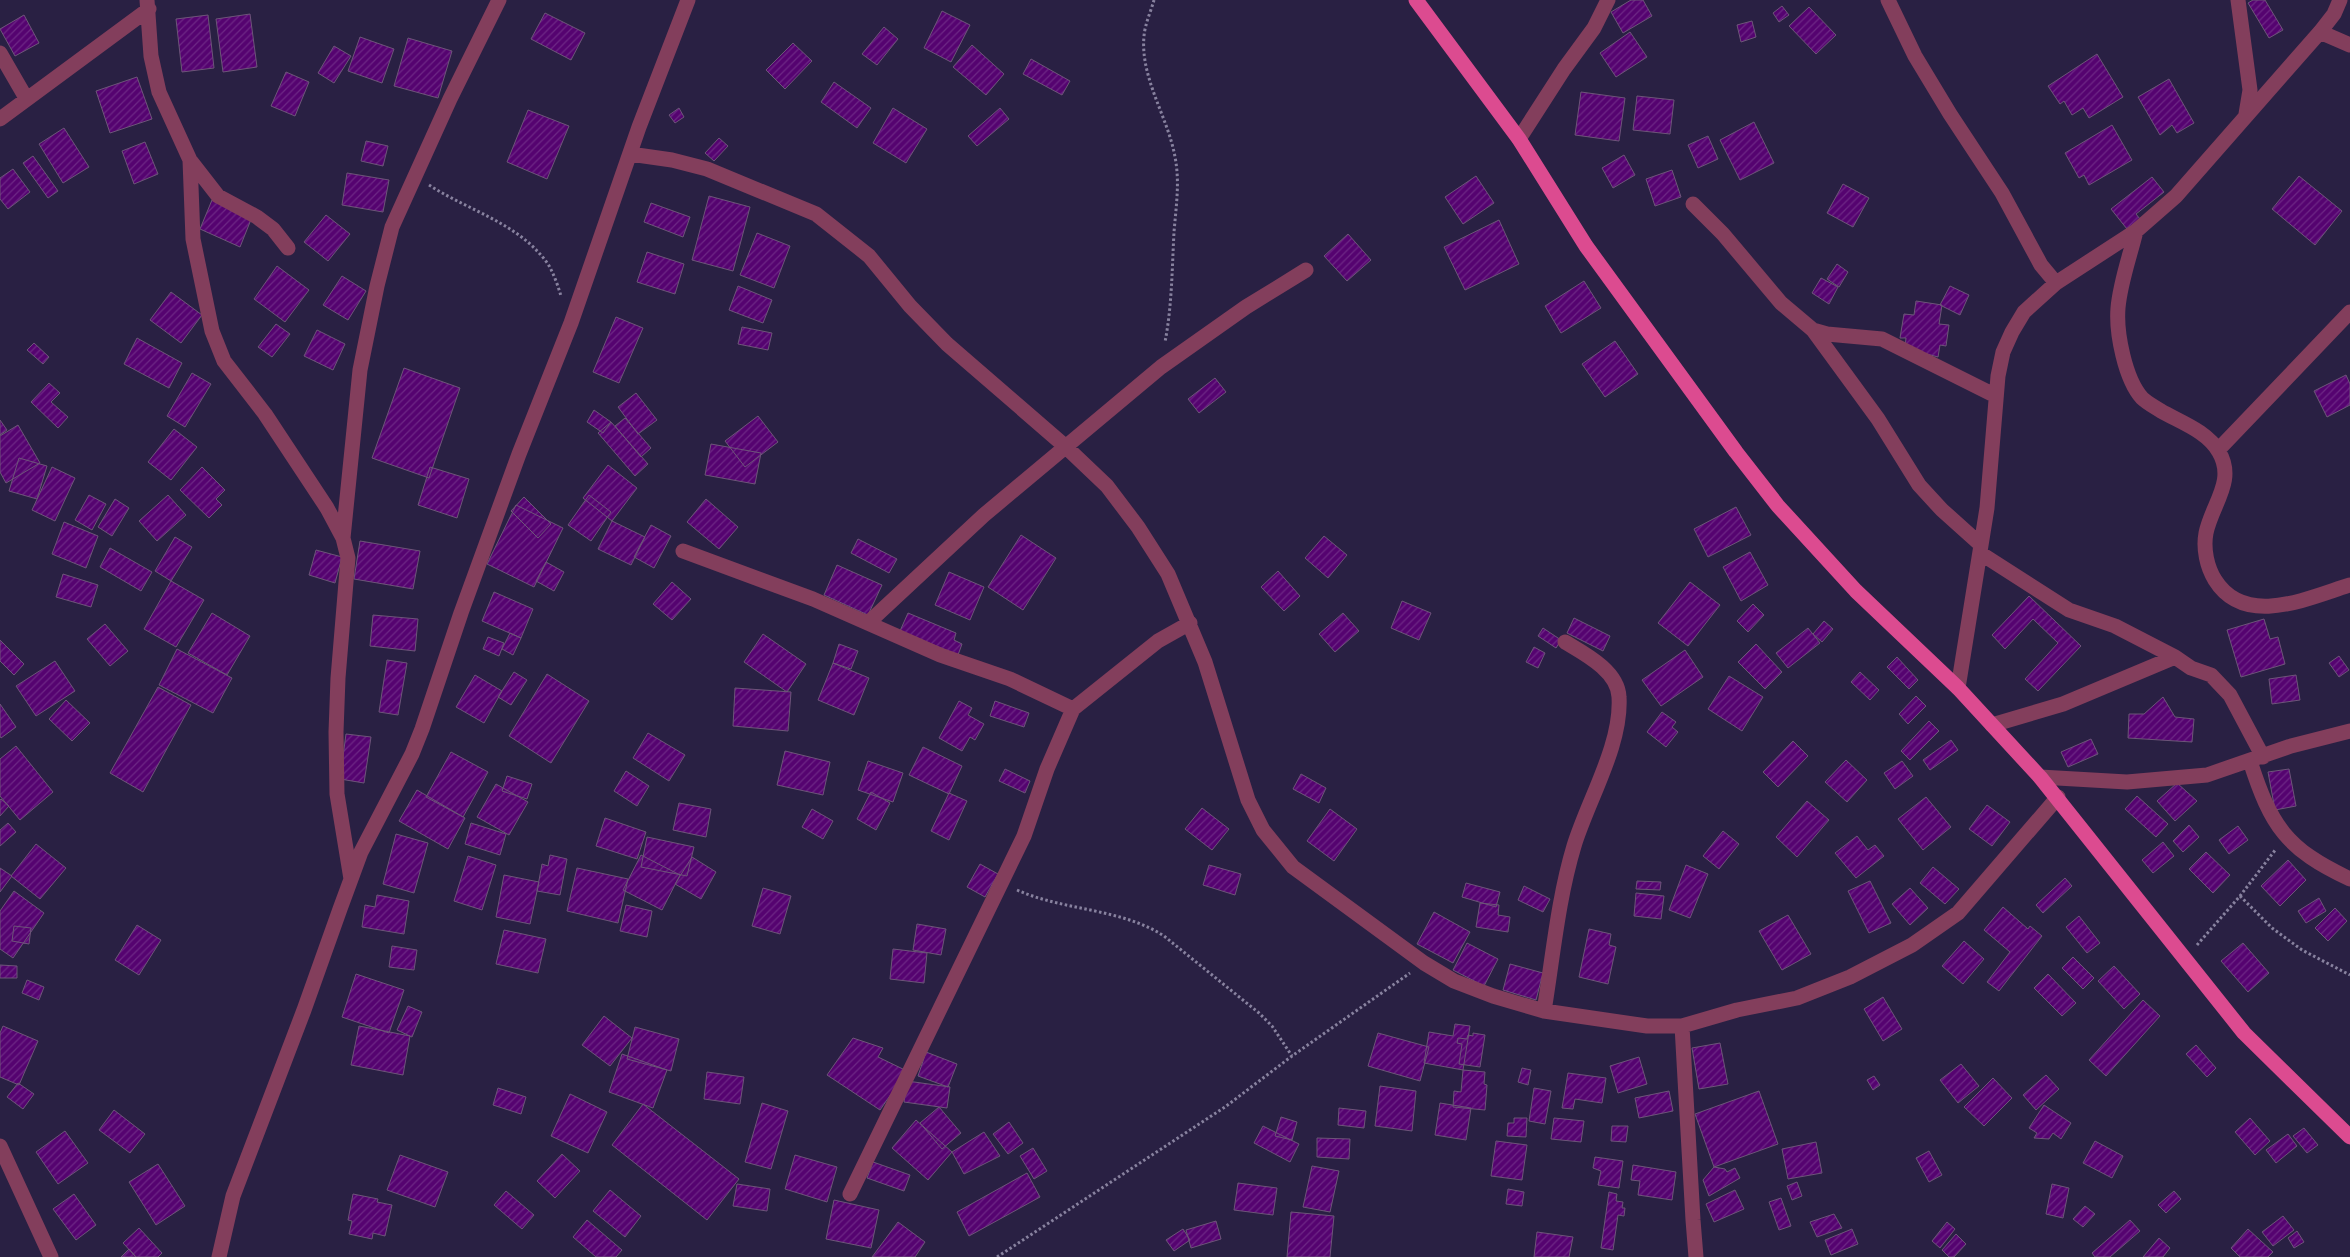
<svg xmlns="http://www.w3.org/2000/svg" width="2350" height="1257" viewBox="0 0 2350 1257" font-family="'Space Grotesk',sans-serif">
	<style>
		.building { fill: url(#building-hatch); stroke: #6d5579 }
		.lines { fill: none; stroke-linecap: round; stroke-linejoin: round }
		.path { stroke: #88829f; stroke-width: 3; stroke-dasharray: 2.5 2.5; stroke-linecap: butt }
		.minor { stroke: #833e5c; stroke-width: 15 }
		.major { stroke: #dc4b90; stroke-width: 15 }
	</style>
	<defs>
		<pattern id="building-hatch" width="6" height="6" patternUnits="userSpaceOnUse" patternTransform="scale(1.25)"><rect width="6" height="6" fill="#550370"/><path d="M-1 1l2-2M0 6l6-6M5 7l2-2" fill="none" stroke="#6d2785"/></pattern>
	</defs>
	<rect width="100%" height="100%" fill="#292043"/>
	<path class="building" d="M1631,0h12l9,16 -29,17 -12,-21z
		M2253,0h12l18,30 -14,8 -21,-35z
		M1782,6l7,9 -10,7 -6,-9z
		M1809,7l27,28 -20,19 -27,-28z
		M942,11l28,14 -19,37 -27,-14z
		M545,13l40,20 -14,27 -40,-21z
		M250,14l7,53 -34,5 -7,-53z
		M24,15l15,28 -24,13 -15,-27z
		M208,15l6,53 -32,4 -6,-53z
		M1752,21l4,16 -15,5 -4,-17z
		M884,27l14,12 -21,26 -15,-11z
		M1630,32l17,25 -31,20 -16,-24z
		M360,37l34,12 -12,34 -34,-12z
		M408,38l44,13 -14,47 -44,-12z
		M793,43l19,18 -27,28 -19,-19z
		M972,45l32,29 -18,21 -33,-28z
		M334,46l17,10 -17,27 -16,-10z
		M2097,54l26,43 -34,21 -6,-10 -11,7 -8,-14 -4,3 -12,-18z
		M1031,59l39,22 -8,14 -39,-21z
		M286,72l23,10 -14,34 -24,-10z
		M137,77l15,42 -42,14 -14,-42z
		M2169,79l25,44 -17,10 -5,-8 -12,10 -22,-38z
		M834,82l37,26 -14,20 -36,-26z
		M1581,92l44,6 -6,43 -44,-6z
		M1637,96l37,4 -4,34 -37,-4z
		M679,108l5,9 -9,6 -6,-8z
		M893,108l34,21 -21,34 -33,-20z
		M1000,108l9,11 -32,27 -9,-10z
		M528,110l41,16 -22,53 -40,-17z
		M1754,122l20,41 -34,17 -20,-40z
		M2112,125l20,35 -43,25 -5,-10 -5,3 -14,-25z
		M64,128l25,39 -26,16 -24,-39z
		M1708,136l10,23 -20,9 -10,-23z
		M719,138l9,8 -14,15 -9,-8z
		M366,141l22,5 -5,20 -22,-5z
		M145,142l13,32 -24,10 -12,-33z
		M1624,155l11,20 -22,13 -11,-20z
		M33,156l25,35 -10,7 -25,-35z
		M13,169l17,23 -22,17 -8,-10v-21z
		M1672,170l9,27 -26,9 -9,-27z
		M347,173l42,7 -6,32 -41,-7z
		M1476,176l18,27 -31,21 -18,-27z
		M2299,176l43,35 -27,34 -43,-36z
		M2152,177l12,15 -28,22 4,5 -13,10 -16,-20z
		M1843,184l26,14 -16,29 -26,-14z
		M709,196l41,11 -17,64 -41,-11z
		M212,200l40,17 -12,30 -40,-18z
		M651,203l39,14 -7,20 -39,-15z
		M326,215l24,19 -22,27 -24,-19z
		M1499,220l20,44 -54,26 -21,-43z
		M757,233l33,13 -16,42 -34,-13z
		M1348,234l23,26 -24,21 -23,-25z
		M647,252l37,12 -9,30 -38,-12z
		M1837,264l11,8 -9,15 -12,-8z
		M277,266l32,24 -24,32 -31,-23z
		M342,276l24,15 -18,29 -25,-15z
		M1821,278l17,9 -9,17 -17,-11z
		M1584,281l17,27 -40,25 -16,-27z
		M738,286l34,14 -9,23 -34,-13z
		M1950,286l19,9 -9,20 -20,-10z
		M171,292l31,23 -21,28 -31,-23z
		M1916,301l26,4 -3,19 10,1 -3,21 -6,-1 -2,12 -33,-9 1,-10h-6l4,-24 10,1z
		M616,317l27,11 -24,55 -26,-11z
		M276,324l14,10 -18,23 -14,-10z
		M742,327l30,6 -4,17 -30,-6z
		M317,330l28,14 -12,26 -29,-14z
		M137,338l45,25 -13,25 -45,-24z
		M1615,341l23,33 -33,23 -23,-33z
		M34,343l15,14 -6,7 -16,-14z
		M404,368l56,20 -31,90 -57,-20z
		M192,373l19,11 -26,43 -18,-11z
		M2346,375l4,9v21l-23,12 -13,-26z
		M1215,378l11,14 -27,21 -11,-14z
		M49,383l11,10 -9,9 17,15 -10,11 -27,-26z
		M636,393l21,27 -19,14 -20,-27z
		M594,410l17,12 -8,11 -16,-11z
		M758,416l20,26 -33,25 -20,-26z
		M625,418l26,30 -10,9 -26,-31z
		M0,420l7,10 -7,5z
		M611,422l37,42 -13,12 -37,-43z
		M18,425l22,38 -34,20 -6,-11v-36z
		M174,429l23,18 -26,33 -23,-18z
		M711,444l50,9 -6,31 -50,-9z
		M19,458l28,8 -10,33 -28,-8z
		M608,465l29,23 -25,33 -29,-23z
		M52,467l23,11 -20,43 -23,-11z
		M202,467l23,23 -9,9 6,6 -13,13 -29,-28z
		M430,467l39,12 -12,39 -39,-13z
		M89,495l17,9 -14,26 -17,-10z
		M168,495l18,20 -29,26 -18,-20z
		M589,495l22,17 -20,29 -23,-16z
		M524,497l27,27 -13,14 -27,-27z
		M115,499l14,9 -17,28 -14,-9z
		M706,499l32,28 -19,22 -32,-27z
		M516,505l47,23 -29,59 -47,-23z
		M1736,507l15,28 -43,22 -14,-28z
		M612,521l33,16 -14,28 -33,-16z
		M64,522l34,14 -12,32 -34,-14z
		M651,525l20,11 -17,32 -20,-11z
		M1021,535l35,23 -33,52 -35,-23z
		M1324,536l23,19 -19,23 -23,-20z
		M175,537l17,10 -21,34 -16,-10z
		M858,539l39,20 -8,14 -38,-20z
		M360,541l60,10 -7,38 -59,-10z
		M110,548l42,24 -11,19 -41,-24z
		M316,550l26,7 -7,26 -26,-8z
		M1750,552l18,33 -27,16 -18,-34z
		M546,562l18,10 -10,19 -18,-10z
		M837,565l45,20 -14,30 -44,-20z
		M1278,571l22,25 -16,15 -23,-24z
		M949,572l35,15 -14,33 -35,-15z
		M63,574l35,11 -7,22 -35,-10z
		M171,581l33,19 -28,47 -32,-18z
		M672,582l19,17 -19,21 -19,-16z
		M1690,582l30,23 -32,41 -30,-23z
		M494,592l39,17 -12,29 -39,-17z
		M2029,596l52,50 -43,45 -13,-12 33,-36 -25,-24 -28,30 -13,-14z
		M1402,601l29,12 -12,27 -28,-12z
		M1753,604l11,11 -16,17 -11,-11z
		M212,613l38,23 -23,39 -39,-22z
		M908,613l48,20 -2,7 8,4 -4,11 -58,-24z
		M1343,613l16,18 -24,21 -16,-18z
		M373,615l45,4 -3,32 -45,-5z
		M1574,618l36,18 -7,15 -36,-18z
		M2264,619l6,20 8,-2 7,27 -44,13 -14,-47z
		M1824,621l9,8 -11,13 -9,-8z
		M105,624l23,27 -18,15 -23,-27z
		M1543,628l18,12 -5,8 -18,-12z
		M1808,628l12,15 -32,25 -12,-15z
		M510,633l11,5 -8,17 -11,-6z
		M763,634l43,30 -19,28 -43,-30z
		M488,637l16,6 -5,13 -16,-7z
		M0,640l24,24 -10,11 -14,-14z
		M839,644l19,7 -7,18 -18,-6z
		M1756,644l26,28 -17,17 -27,-27z
		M1534,647l11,6 -7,15 -12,-6z
		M177,649l55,29 -19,35 -54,-28z
		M1685,650l18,27 -42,29 -19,-26z
		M2339,656l10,14 -10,7 -10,-14z
		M1897,657l21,23 -9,9 -22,-22z
		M387,660l20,3 -9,52 -19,-3z
		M55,661l20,30 -39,25 -20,-30z
		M833,663l36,15 -15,37 -36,-15z
		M514,672l13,8 -16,25 -13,-8z
		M1860,672l19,18 -9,10 -19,-18z
		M547,674l42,27 -38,62 -42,-27z
		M475,675l27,16 -18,32 -28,-16z
		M2296,675l4,25 -28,4 -3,-25z
		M1729,676l34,21 -21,34 -34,-22z
		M158,687l33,18 -48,87 -33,-19z
		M735,688l56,4 -3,39 -55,-5z
		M1916,696l10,10 -18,18 -9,-10z
		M2163,697l12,20 19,2 -2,23 -64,-4 1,-24h15z
		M66,700l24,23 -18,18 -23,-22z
		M959,701l13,7 -4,7 16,9 -9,16 -5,-3 -8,14 -23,-13z
		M995,701l34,12 -5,14 -34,-11z
		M0,704l16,23 -15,11 -1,-2z
		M1662,712l14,10 -4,5 6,5 -12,15 -19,-15z
		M1929,721l10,10 -29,29 -9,-9z
		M648,733l37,22 -16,26 -36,-23z
		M346,734l25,3 -7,46 -24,-4z
		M2091,739l7,15 -30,13 -7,-15z
		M1951,740l7,10 -28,20 -7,-10z
		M1793,741l15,15 -30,31 -15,-15z
		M16,746l37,46 -33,28 -20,-24v-37z
		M923,747l39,19 -13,28 -40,-19z
		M785,751l45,11 -7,33 -46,-10z
		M451,752l37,20 -25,45 -37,-20z
		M1846,760l21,20 -20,22 -22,-20z
		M868,761l35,12 -10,29 -35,-12z
		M1902,761l11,15 -18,13 -11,-16z
		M1005,769l25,12 -5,12 -26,-12z
		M2289,769l7,37 -21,4 -7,-38z
		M626,771l23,15 -12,20 -23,-15z
		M1301,774l25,14 -7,15 -26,-14z
		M507,776l25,8 -5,15 -25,-8z
		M2177,783l20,18 -22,20 -18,-20z
		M496,784l32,18 -19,33 -32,-18z
		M417,790l48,28 -17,31 -49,-28z
		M871,792l19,11 -14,27 -19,-11z
		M949,793l18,8 -18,39 -18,-9z
		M2137,796l31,28 -12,13 -31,-28z
		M1926,797l25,30 -28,23 -25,-31z
		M1,799l8,7 -9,10v-16z
		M1807,801l22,19 -32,37 -21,-20z
		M679,803l32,6 -5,28 -33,-7z
		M1987,805l23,17 -18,24 -23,-17z
		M1202,808l27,21 -17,21 -27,-21z
		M812,809l21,12 -10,18 -21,-12z
		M1330,809l27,20 -23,32 -27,-20z
		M605,818l41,14 -9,27 -41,-13z
		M8,823l8,9 -16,14v-16z
		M471,823l35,11 -6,21 -35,-11z
		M2189,825l10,12 -16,15 -10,-11z
		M2238,826l10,14 -19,14 -10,-14z
		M1723,831l16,13 -20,25 -16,-13z
		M396,834l32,9 -14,50 -31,-9z
		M1857,836l11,14 7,-5 9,11 -28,22 -21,-25z
		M647,837l47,10 -7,29 -46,-9z
		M2163,842l11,14 -21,17 -11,-13z
		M36,844l30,24 -26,31 -29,-23z
		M2206,852l24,23 -17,18 -24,-24z
		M550,855l17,4 -7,36 -23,-4 5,-27 6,2z
		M641,855l39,20 -18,35 -39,-20z
		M468,856l28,9 -14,45 -28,-9z
		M692,857l24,15 -15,27 -26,-15z
		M2288,860l18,20 -26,26 -19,-20z
		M980,864l18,10 -13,23 -18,-10z
		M1209,865l32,9 -6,21 -32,-10z
		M1686,865l22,9 -18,44 -21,-8z
		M1933,867l26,22 -14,15 -25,-21z
		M0,868l12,8 -12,16z
		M577,868l51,11 -10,44 -51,-12z
		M504,875l35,7 -9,42 -34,-7z
		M2065,878l7,8 -29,27 -7,-8z
		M1637,881l24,1 -1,8 -24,-1z
		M1870,881l21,42 -22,10 -21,-42z
		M1466,883l34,9 -4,15 -34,-10z
		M1524,886l26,13 -7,13 -25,-12z
		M763,888l28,8 -11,38 -28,-8z
		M1910,888l18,20 -18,17 -18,-21z
		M14,891l30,22 -31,45 -13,-9v-38z
		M1636,893l28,3 -3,23 -27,-3z
		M377,895l32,6 -5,33 -42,-7 3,-22 10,2z
		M2319,898l7,13 -20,12 -8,-12z
		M1480,903l19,2 -1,10 12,2 -2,15 -32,-5z
		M626,905l26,6 -5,26 -27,-6z
		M2003,907l25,22 2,-3 12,10 -43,55 -12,-9 23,-30 -26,-22z
		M2335,908l12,13 -19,20 -13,-13z
		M1434,912l36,20 -17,31 -36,-19z
		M1788,915l23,39 -29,16 -23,-39z
		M2079,916l21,27 -13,10 -21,-26z
		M917,924l29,5 -5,26 -28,-5z
		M137,925l24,15 -22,35 -24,-15z
		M14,926l17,2 -2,16 -17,-3z
		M1589,929l22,5 -2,11 7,2 -8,37 -29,-7z
		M504,930l42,9 -8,34 -42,-9z
		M1964,941l20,18 -21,25 -21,-18z
		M1467,943l31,16 -14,27 -31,-16z
		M2243,943l26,30 -21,19 -27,-31z
		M392,946l25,4 -3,20 -25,-3z
		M893,949l34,4 -3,30 -34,-4z
		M2073,957l21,21 -11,11 -21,-21z
		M1510,964l33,9 -7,27 -33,-10z
		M0,965l17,1v12h-17z
		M2114,966l26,28 -16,15 -26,-28z
		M356,974l48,16 -15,43 -47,-16z
		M2048,974l28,29 -14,13 -28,-28z
		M27,980l17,7 -5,13 -17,-7z
		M1883,997l19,32 -19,12 -19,-32z
		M2143,1000l17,16 -54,60 -17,-16z
		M408,1006l14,6 -10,25 -15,-7z
		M604,1016l28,22 -22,28 -28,-21z
		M1455,1024l15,2 -7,44 -39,-7 5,-31 24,4z
		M3,1026l35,15 -19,44 -19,-8v-44z
		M359,1026l51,10 -7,39 -52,-10z
		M635,1027l44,12 -8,32 -44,-12z
		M1378,1033l51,14 -9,34 -52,-15z
		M1473,1033l12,2 -5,32 -21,-3 3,-20 -5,-1 1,-5 9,1 1,-4 5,1z
		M853,1038l30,10 -5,9 29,14 -27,39 -53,-35z
		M1720,1043l8,41 -29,5 -7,-41z
		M2196,1045l20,23 -9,9 -21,-23z
		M926,1052l31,12 -9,23 -30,-11z
		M622,1054l45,16 -14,38 -44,-16z
		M1639,1057l8,27 -29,9 -8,-27z
		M1961,1064l18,22 -21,17 -18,-23z
		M1522,1068l9,2 -3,15 -10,-3z
		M1463,1070l22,2 -1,12 3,1 -2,25 -32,-3 1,-16 7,1z
		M707,1072l37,5 -4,27 -36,-5z
		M1568,1073l38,5 -4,25 -27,-4 -2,10 -11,-1z
		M2046,1075l13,14 -23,21 -13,-15z
		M1874,1076l6,9 -7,5 -6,-10z
		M1993,1078l19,20 -28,28 -20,-19z
		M907,1081l43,6 -3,21 -43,-6z
		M18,1083l16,11 -11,15 -16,-12z
		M1380,1086l36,5 -4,40 -37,-5z
		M498,1088l28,9 -5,17 -28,-9z
		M1534,1088l17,3 -6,33 -16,-3z
		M1669,1091l4,20 -34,7 -4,-20z
		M1759,1091l19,53 -64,23 -19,-53z
		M570,1094l37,18 -19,41 -37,-17z
		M762,1103l26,8 -17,58 -26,-7z
		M1440,1103l31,5 -5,32 -31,-5z
		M643,1104l96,75 -32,41 -95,-75z
		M2044,1105l27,18 -10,16 -8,-6 -4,6 -15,-1 3,-5 -8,-5z
		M939,1107l22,26 -19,16 -22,-26z
		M1339,1108l27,3 -2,17 -26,-3z
		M114,1110l31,24 -15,19 -31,-23z
		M1281,1117l16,5 -5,18 -17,-4z
		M1514,1118h13l-1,19 -19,-1 1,-13h6z
		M1554,1118l30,3 -3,21 -30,-3z
		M2250,1118l20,23 -15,14 -20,-23z
		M916,1120l36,32 -24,28 -36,-32z
		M1009,1122l14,21 -15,11 -15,-20z
		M1263,1126l36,18 -9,18 -36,-19z
		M1612,1126h16l-2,16 -15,-1z
		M2304,1128l14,17 -11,8 -14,-17z
		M65,1131l23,32 -30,21 -22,-32z
		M984,1132l16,24 -36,18 -12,-22z
		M2288,1134l9,12 -21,17 -10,-13z
		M1317,1138l33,1 -1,20 -32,-2z
		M1496,1141l31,4 -5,35 -31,-4z
		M2095,1141l28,15 -11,22 -29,-15z
		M1816,1142l6,31 -34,6 -6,-30z
		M1033,1148l14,23 -13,8 -14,-23z
		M1929,1151l13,24 -13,7 -13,-24z
		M562,1154l18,17 -25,27 -18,-17z
		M400,1155l48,17 -13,35 -48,-17z
		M795,1155l42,12 -10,35 -42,-13z
		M1595,1157l28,4 -4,27 -21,-3 3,-14 -8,-3z
		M873,1162l37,13 -6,16 -37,-13z
		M158,1164l27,42 -29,19 -27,-43z
		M1633,1165l43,7 -4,28 -34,-5 2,-14 -9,-1z
		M1312,1166l27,5 -9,41 -27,-5z
		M1714,1167l11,2 2,3 8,-4 5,10 -31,18 -6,-16z
		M1027,1173l13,24 -71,39 -12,-24z
		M1797,1182l5,14 -10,4 -5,-14z
		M1238,1183l39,5 -4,27 -39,-5z
		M737,1184l33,5 -3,22 -34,-5z
		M2052,1184l17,4 -6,30 -17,-4z
		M1508,1189l16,3 -2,14 -16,-2z
		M610,1190l31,26 -16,21 -32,-26z
		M1735,1190l9,19 -30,13 -8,-18z
		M506,1191l28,24 -12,14 -28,-24z
		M2174,1191l7,8 -15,14 -8,-8z
		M1609,1192l8,2 -1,7 7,1 -1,6h3l-1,8 -6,-1 -5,35 -12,-2z
		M74,1194l22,31 -20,15 -23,-31z
		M353,1194l25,5 -1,3 15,3 -7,31 -12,-3 -1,6 -23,-5 3,-13 -4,-1z
		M1781,1198l10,28 -12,4 -10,-28z
		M834,1200l45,10 -8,38 -45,-9z
		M2085,1206l10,8 -12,13 -10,-8z
		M1291,1212l43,4 -4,41h-43z
		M1834,1214l8,14 -25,9 -7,-15z
		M2283,1216l11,14 -21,16 -11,-14z
		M587,1220l35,30 -6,7h-20l-23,-20z
		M2130,1220l10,11 -30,26h-15l-3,-4z
		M1216,1221l5,18 -30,9 -5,-18z
		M898,1222l27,20 -10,15h-43z
		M1947,1222l8,7 -15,19 -8,-7z
		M139,1228l23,25 -4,4h-22l-13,-14z
		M1183,1229l7,11 -16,11 -8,-11z
		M1852,1229l6,15 -27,11 -6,-15z
		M2248,1229l25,23 -5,5h-28l-9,-9z
		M2297,1231l7,11 -10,6 -6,-10z
		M1537,1232l36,5 -4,20h-35z
		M1956,1234l10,10 -12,13h-5l-7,-7z
		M2159,1238l11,10 -7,9h-20z
		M129,1249l7,8h-15z"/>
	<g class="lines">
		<path class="path" d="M1154,0c-3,11 -9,24 -10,36 -4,42 24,81 31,121 5,25 1,50 -1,75 -2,37 -2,74 -9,110
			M429,185c40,26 90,38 119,79 6,10 10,22 13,32
			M1017,890c47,21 104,18 147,46l95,77 13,13 20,30
			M2240,896l32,32 30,22 48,25
			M2197,945l43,-49 36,-47
			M997,1257l228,-150 67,-51 118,-83"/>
		<path class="minor" d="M147,0l4,56 8,36 31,68 28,36 39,21 16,12 15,19
			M1888,0l27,56 35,58 52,79 39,72 15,18
			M2238,0l12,90 -4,24
			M2320,32l30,13
			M0,53l26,45
			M0,119l149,-110
			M1519,139l45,-70 30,-41 14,-28
			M630,154l42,6 35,9 109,45 53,42 41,50 37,38 119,103 41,39 31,41 30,47 37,88 43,138 15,30 30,37 131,96 30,18 39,15 51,15 103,15h35l55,-16 60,-12 53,-21 62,-32 46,-32 100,-116
			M190,160l3,79 19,92 12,30 41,53 62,94 16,30 5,20 -10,120 -2,54 1,62 14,85
			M1693,204l30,30 58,69 32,27 14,4 55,5 114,57
			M2136,231c-6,25 -16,52 -18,77 -2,25 7,71 24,90 5,5 13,9 19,13 19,11 46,20 58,41 17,29 -7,52 -13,81 -3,16 1,34 9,47 30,48 93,18 135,5
			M1813,330l65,89 41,66 23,25 39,35
			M2218,450l132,-138
			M343,538l17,-168 17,-84 15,-59 58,-128 49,-99
			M683,551l130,48 127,56 70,24 63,30
			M1980,553l89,57 46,16 60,31 16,11 20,7 19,20 33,62
			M868,623l116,-108 177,-148 85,-60 60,-37
			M1958,688l29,-180 11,-132 5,-24 9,-20 12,-20 32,-29 80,-52 40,-35 144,-164 14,-18 6,-14
			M1992,725l71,-21 112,-47
			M2250,761c21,65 36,88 100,118
			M2040,777l87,5 80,-7 84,-29 59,-15
			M1544,1011c9,-55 14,-112 30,-165 14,-46 48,-101 45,-149 -1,-26 -34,-43 -54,-55
			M1682,1026l11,194 3,37
			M0,1146l51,111
			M850,1194l174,-358 23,-67 26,-60 85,-68 32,-18
			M219,1257l14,-61 71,-186 36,-101 21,-57 51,-98 10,-25 39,-116 58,-159 52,-131 68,-196 49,-127"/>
		<path class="major" d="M1416,0l103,139 67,107 150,206 42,54 78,85 102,97 82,89 204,256 106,104"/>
	</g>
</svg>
